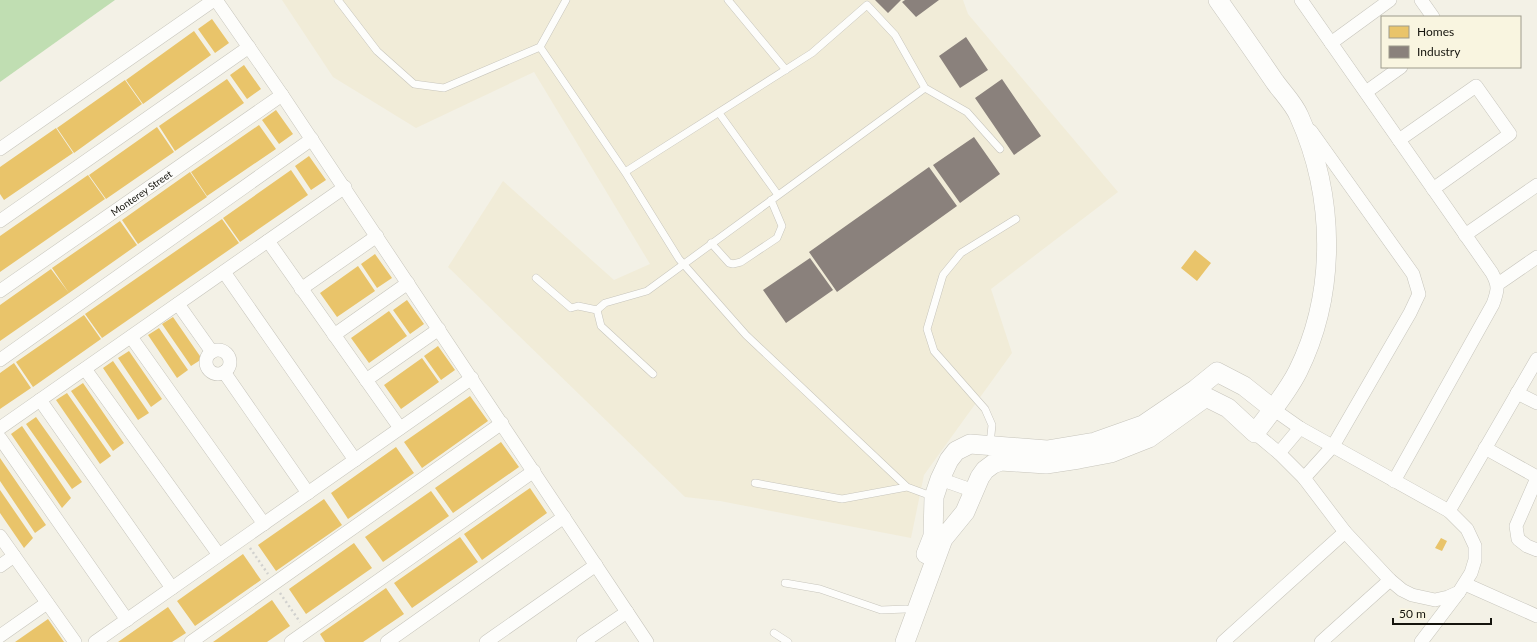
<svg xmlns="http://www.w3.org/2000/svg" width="1537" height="642" viewBox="0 0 1537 642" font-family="Lato,sans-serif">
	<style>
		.built { fill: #f1ecd8 }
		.forest { fill: #c0deb2 }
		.homes { fill: #e9c46a }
		.industry { fill: #8a817c }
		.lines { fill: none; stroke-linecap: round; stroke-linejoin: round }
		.lane-casing { stroke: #c7c5bc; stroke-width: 8 }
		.street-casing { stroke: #c7c5bc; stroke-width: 14 }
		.secondary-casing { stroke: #c7c5bc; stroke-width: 20 }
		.path { stroke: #d1d1ce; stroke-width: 2.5; stroke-dasharray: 2 3; stroke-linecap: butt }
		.lane { stroke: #fdfdfb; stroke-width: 7 }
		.street { stroke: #fdfdfb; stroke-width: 13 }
		.secondary { stroke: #fdfdfb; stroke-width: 19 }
		.labels { text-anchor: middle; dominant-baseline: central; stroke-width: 4; stroke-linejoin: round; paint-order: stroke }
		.street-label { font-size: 10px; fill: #15140d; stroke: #f9f5e0 }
	</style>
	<rect width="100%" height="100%" fill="#f3f1e6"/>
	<path class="built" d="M282,0h681l5,14 150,178 -127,97 21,64 -88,122 -13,63 -191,-37 -35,-4 -237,-230 55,-86 111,99 36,-16 -116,-192 -118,56 -83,-51z"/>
	<path class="forest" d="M0,0h115l-115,82z"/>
	<path class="homes" d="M212,19l17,24 -14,10 -17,-24z
		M194,31l17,24 -68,49 -17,-24z
		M244,65l17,24 -14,10 -17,-24z
		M227,79l17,24 -69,48 -16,-25z
		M125,80l17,24 -68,49 -17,-25z
		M276,110l17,24 -14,10 -17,-24z
		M259,125l17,24 -69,47 -16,-24z
		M157,127l17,25 -68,47 -17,-24z
		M56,128l17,25 -69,47 -4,-6v-27z
		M309,156l17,24 -15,10 -16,-24z
		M291,170l17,25 -68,47 -17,-24z
		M190,172l17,25 -69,47 -16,-24z
		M88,175l17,24 -105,73v-36z
		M222,219l17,24 -137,95 -17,-24z
		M120,221l17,24 -68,48 -17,-25z
		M1195,250l16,13 -14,18 -16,-13z
		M375,254l17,24 -15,10 -16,-24z
		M358,266l17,25 -38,26 -17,-24z
		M51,269l18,24 -69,48v-36z
		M407,300l17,24 -14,10 -17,-24z
		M389,311l18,25 -38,27 -18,-25z
		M84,315l17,24 -68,48 -17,-25z
		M173,317l29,42 -11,7 -29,-42z
		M159,328l29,42 -11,8 -29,-43z
		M438,346l17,24 -14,10 -17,-24z
		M129,351l33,48 -11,8 -33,-49z
		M422,358l17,24 -38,27 -17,-24z
		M113,361l36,52 -11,7 -35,-52z
		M14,363l17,25 -31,21v-36z
		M83,383l41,60 -11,8 -42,-60z
		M67,393l44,63 -11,8 -44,-64z
		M470,396l18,25 -66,47 -18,-26z
		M36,417l46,65 -10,7 -46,-65z
		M22,426l49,72 -9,10 -51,-74z
		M501,442l18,25 -66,46 -18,-25z
		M396,447l18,26 -66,46 -17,-26z
		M0,458l46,67 -11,8 -35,-52z
		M530,488l17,25 -65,47 -18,-26z
		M0,490l33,48 -9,10 -24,-35z
		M431,491l18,25 -66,46 -18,-25z
		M324,499l18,26 -66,46 -18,-26z
		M460,537l18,25 -66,46 -18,-25z
		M1441,538l6,3 -5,10 -7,-3z
		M354,543l18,25 -66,46 -17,-25z
		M243,554l18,26 -66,46 -18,-25z
		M386,588l18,26 -41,28h-38l-5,-8z
		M272,600l18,26 -23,16h-54z
		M168,607l18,26 -14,9h-54z
		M48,619l16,23h-49z"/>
	<path class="industry" d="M875,0h26l-13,13z
		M905,0h34l-23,17 -14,-15z
		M966,37l22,33 -28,18 -21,-32z
		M1002,79l39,57 -27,19 -39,-57z
		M974,137l26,37 -40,29 -27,-38z
		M929,167l28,39 -120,86 -28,-40z
		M810,258l23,32 -47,33 -23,-33z"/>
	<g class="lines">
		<g class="lane-casing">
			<path id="lane" d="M338,0l39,51 37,33 30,4 96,-41 26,-47
				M728,0l58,70
				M540,47l85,125 54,87 67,76 161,152 27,10
				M925,88l42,24 33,37
				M719,113l59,82
				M625,172l187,-119 55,-48 28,30 30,53 -278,203 -42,12 -8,7 4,16 52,48
				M711,243l18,20 4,1 8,-2 36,-24 5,-12 -11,-26
				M536,278l35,30 7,-2 19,4
				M990,444l2,-19 -7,-16 -51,-58 -7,-22 16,-54 18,-22 55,-34
				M755,483l87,16 65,-12
				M785,583l35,6 61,21 25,-1
				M774,633l14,9"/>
		</g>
		<g class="street-casing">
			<g id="street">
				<path d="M216,0l66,95 365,547"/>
				<path d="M1301,0l191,273c7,13 6,17 1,31l-99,177"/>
				<path d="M1421,0l12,17"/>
				<path d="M1331,43l59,-43"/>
				<path d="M1366,92l35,-25"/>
				<path d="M1399,140l77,-54 34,48 -77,55"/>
				<path d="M0,149l214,-149"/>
				<path d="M0,221l249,-174"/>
				<path d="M1465,235l72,-50"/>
				<path d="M268,241l132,187"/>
				<path d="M224,272l131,188"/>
				<path d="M1498,284l39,-27"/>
				<path d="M301,289l76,-53"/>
				<path id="s1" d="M0,291l282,-196"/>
				<path d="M178,304l34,48"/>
				<path d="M334,335l74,-52"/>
				<path d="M131,337l133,187"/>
				<circle cx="218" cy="362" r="12"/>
				<path d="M0,360l312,-221"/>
				<path d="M85,369l134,186"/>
				<path d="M224,372l84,121"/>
				<path d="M366,380l73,-51"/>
				<path d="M1517,393l20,10"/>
				<path d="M40,400l132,188"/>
				<path d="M0,428l345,-241"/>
				<path d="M1255,433l24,20 25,25 41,54 45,48 12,10 10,5 23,5 13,-3 11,-5 12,-19 4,-13v-14l-8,-17 -18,-18 -149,-83 -27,-19"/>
				<path d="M0,438l127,182"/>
				<path d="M1485,448l52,29"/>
				<path d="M1279,453l21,-25"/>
				<path d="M1304,478l29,-32 77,-133 9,-19 -6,-20 -102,-143"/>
				<path d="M1537,478l-21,48 2,13 9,7 10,4"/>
				<path d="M940,479l34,12"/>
				<path d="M1449,511l88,-152"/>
				<path d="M0,536l75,106"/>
				<path d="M0,566l14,-10"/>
				<path d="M1465,584l72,32"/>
				<path d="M0,636l47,-33"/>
				<path d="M95,642l377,-264"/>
				<path d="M191,642l311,-219"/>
				<path d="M291,642l243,-171"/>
				<path d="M387,642l177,-125"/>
				<path d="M486,642l110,-77"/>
				<path d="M583,642l44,-30"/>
				<path d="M1223,642l122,-110"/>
				<path d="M1321,642l69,-62"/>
				<path d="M1421,642l38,-50"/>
			</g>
		</g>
		<g class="secondary-casing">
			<path id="secondary" d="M926,554l7,-18 1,-39 6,-18 9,-19 7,-9 14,-7 77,6 48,-8 48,-17 53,-36 21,-17 27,14 29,23
				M905,642l38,-103 22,-27 15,-35 5,-7 8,-6 8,-3 45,3 33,-5 32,-6 38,-15 57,-41 22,11 27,25c15,-20 32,-40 43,-62 39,-79 37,-175 1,-255 -5,-12 -16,-23 -24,-34 -19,-28 -38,-55 -57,-82"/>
		</g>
		<path class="path" d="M250,548l18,26
			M280,593l20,29"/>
		<use href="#lane" class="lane"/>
		<use href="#street" class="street"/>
		<use href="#secondary" class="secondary"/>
	</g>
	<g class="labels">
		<g class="street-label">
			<text stroke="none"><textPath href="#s1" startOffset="172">Monterey Street</textPath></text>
		</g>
	</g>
	<rect x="1381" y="16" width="140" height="52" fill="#f9f5e0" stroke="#9e9b8c"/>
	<rect x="1389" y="26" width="20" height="12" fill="#e9c46a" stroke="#9e9b8c"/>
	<text x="1417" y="36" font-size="12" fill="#15140d">Homes</text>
	<rect x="1389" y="46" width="20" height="12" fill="#8a817c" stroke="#9e9b8c"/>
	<text x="1417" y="56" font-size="12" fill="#15140d">Industry</text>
	<path d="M1393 618v6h98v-6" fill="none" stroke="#15140d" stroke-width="2"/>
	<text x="1399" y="618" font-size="12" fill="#15140d" stroke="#f9f5e0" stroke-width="3" paint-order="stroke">50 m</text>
</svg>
